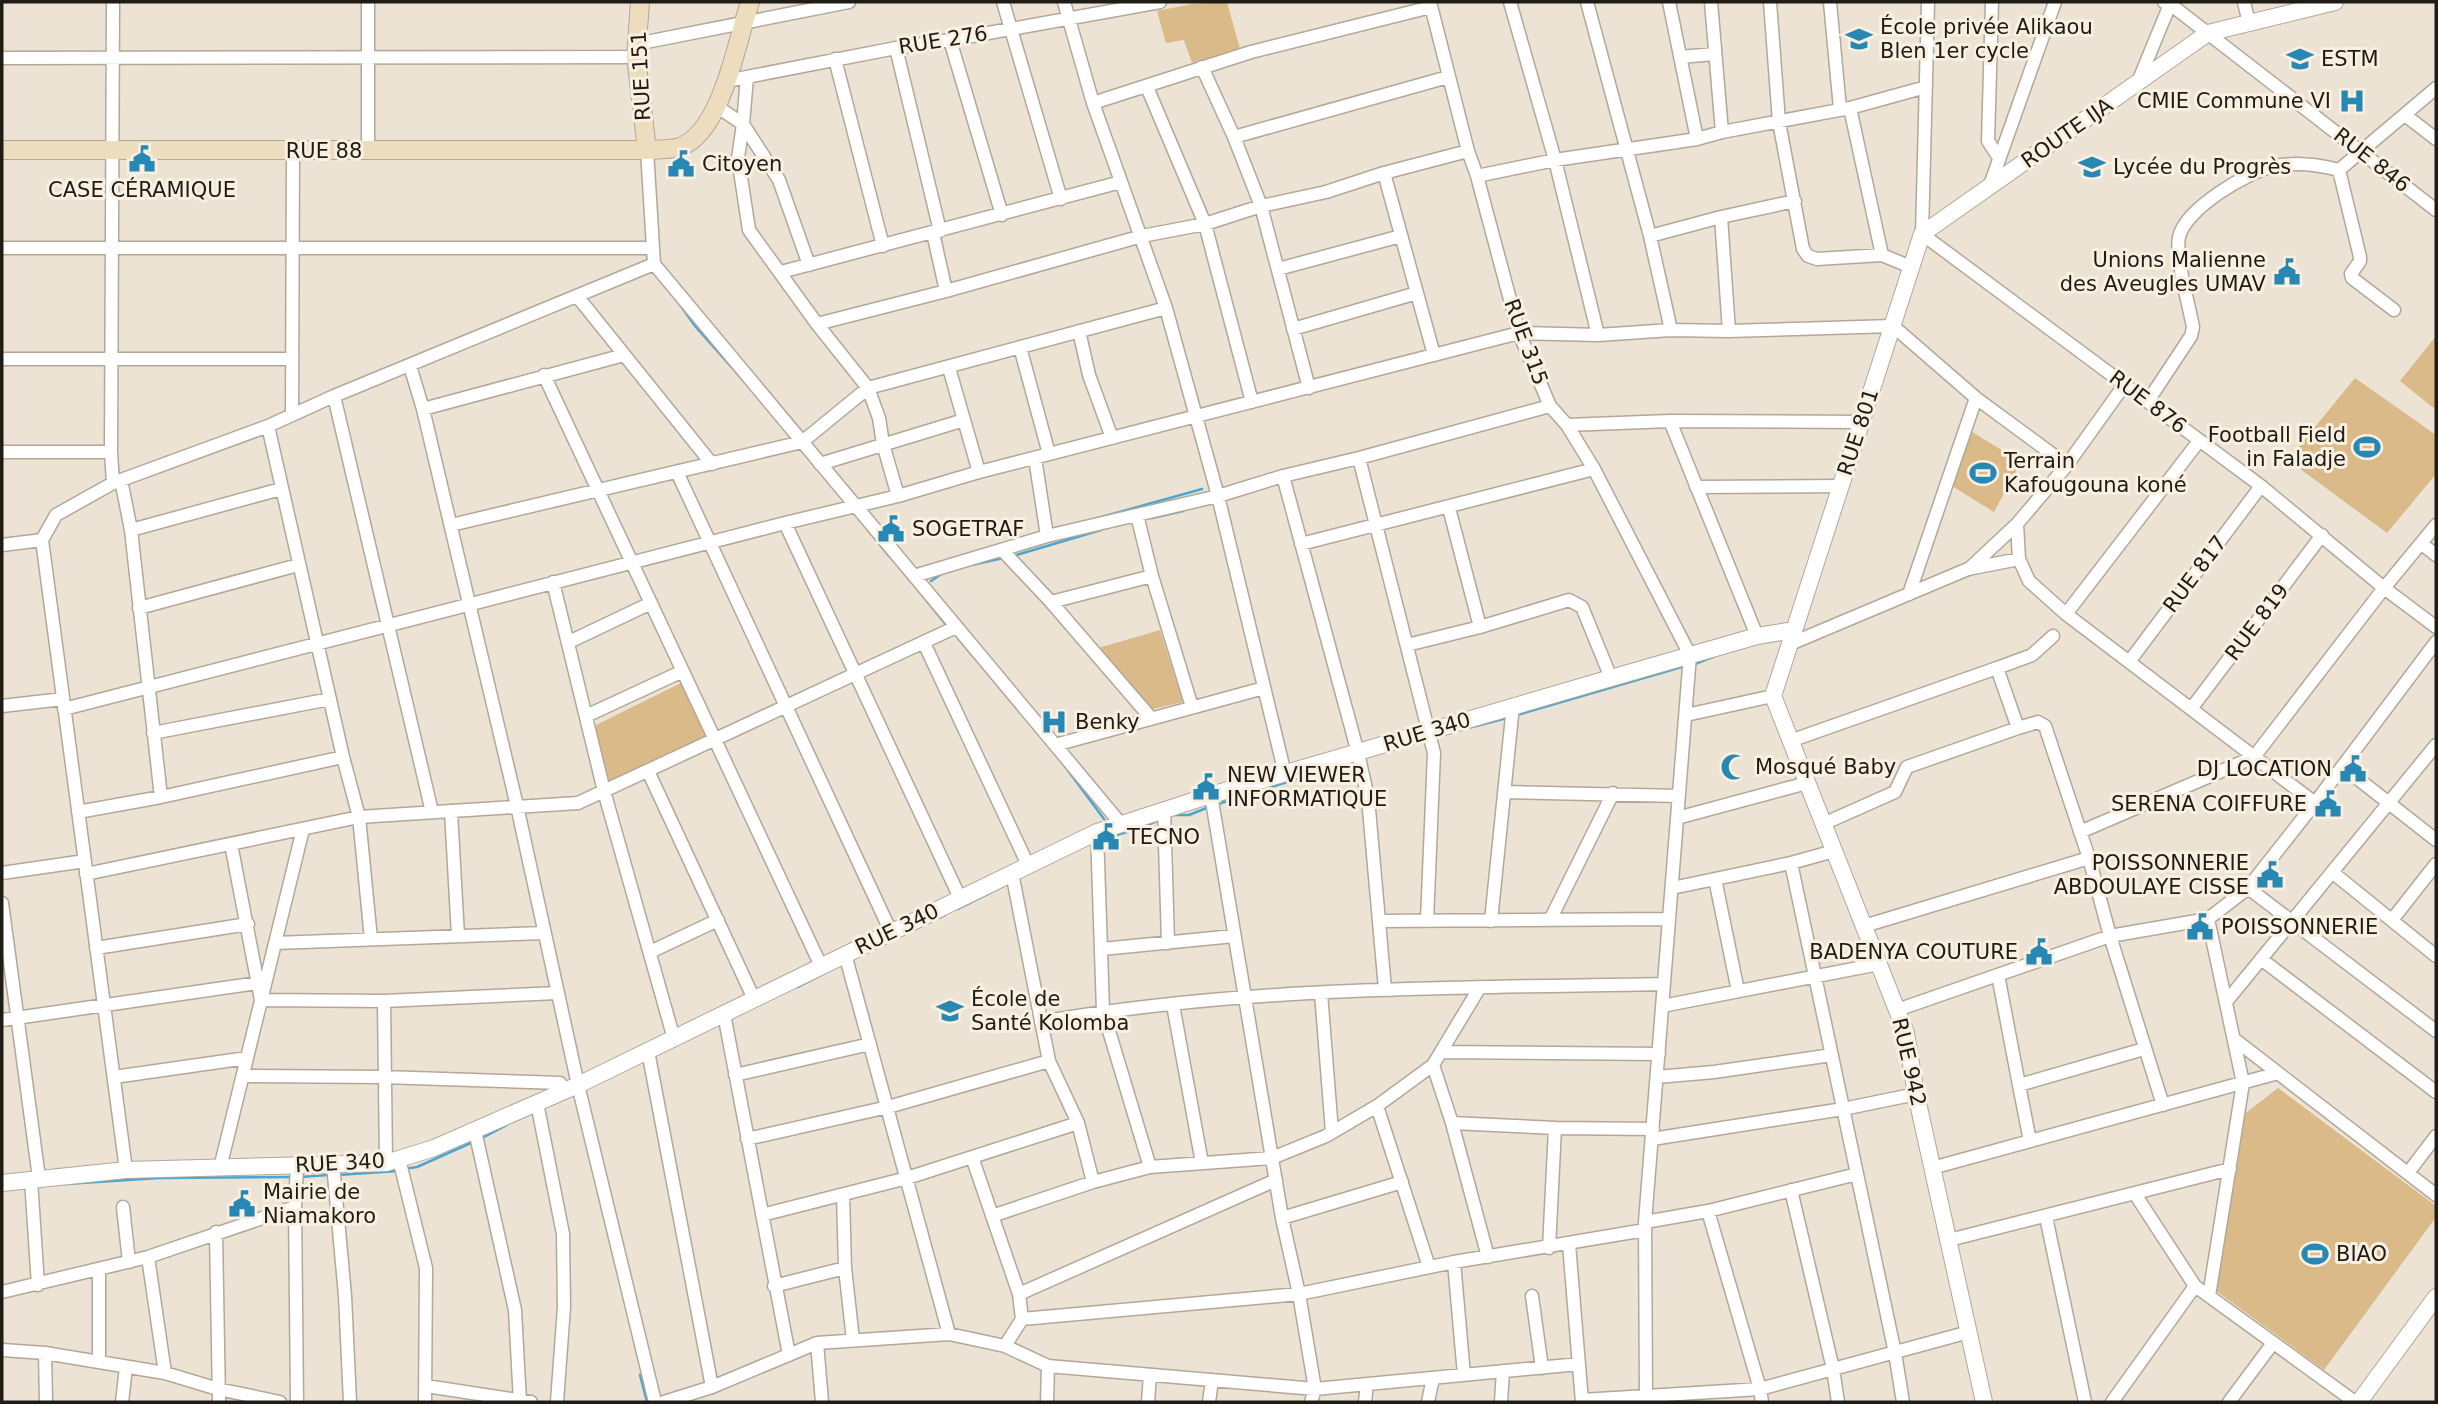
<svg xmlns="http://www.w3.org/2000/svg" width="2438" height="1404" viewBox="0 0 2438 1404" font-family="'DejaVu Sans',sans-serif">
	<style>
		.green { fill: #daba88 }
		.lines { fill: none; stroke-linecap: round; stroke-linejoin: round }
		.stream { stroke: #4ba6d3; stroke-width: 2.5 }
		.minor-casing { stroke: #b1a89a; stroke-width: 15 }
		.tertiary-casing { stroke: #b1a89a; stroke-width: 18 }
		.secondary-casing { stroke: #b1a89a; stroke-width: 20 }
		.minor { stroke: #fff; stroke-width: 12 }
		.tertiary { stroke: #fff; stroke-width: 16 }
		.secondary { stroke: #edddbe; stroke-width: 18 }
		.labels { text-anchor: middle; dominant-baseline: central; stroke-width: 6; stroke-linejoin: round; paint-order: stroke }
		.poi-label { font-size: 21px; fill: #1f1c16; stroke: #faf0e1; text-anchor: start }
		.street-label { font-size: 21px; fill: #1f1c16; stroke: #faf0e1 }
	</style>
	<rect width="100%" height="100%" fill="#ece3d4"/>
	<path class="green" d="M1227,2l13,47 -48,14 -8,-23 -18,3 -9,-32 35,-7z
		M2436,336v74l-36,-29z
		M2355,378l81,57v39l-49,59 -99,-73z
		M1969,430l52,32 -27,50 -47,-29z
		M1160,630l23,72 -34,8 -54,-61z
		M681,683l26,50 -3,7 -90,43 -9,-6 -13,-50z
		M2278,1088l158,118v11l-112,153 -109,-80 27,-174z"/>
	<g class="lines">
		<path class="stream" d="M681,306l14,20 56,63
			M1098,518l104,-29
			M1152,518l31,-7
			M869,531l20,25
			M1013,556l88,-26
			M972,565l31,-7
			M903,571l44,55
			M931,581l9,-6
			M954,633l18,22
			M1695,664l20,-8
			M1517,715l168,-49
			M1449,733l58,-15
			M1064,765l40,54
			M1218,804l107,-34
			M1171,815h18l20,-8
			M1102,839l36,-10 21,-9
			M958,909l50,-25
			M898,937l47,-22
			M798,987l31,-16
			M482,1138l25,-13
			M404,1169l13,-2 56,-25
			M338,1175l60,-4
			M300,1177l28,-2
			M66,1184l93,-6 134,-1
			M640,1375l7,27"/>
		<g class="minor-casing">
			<path id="minor" d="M113,2l-2,450 2,31
				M368,2v149
				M1003,2l58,197
				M1064,2l29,101 73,205 52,188 67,278
				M1430,2l38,149 9,25 42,157 31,73 17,19 27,44 96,186 -45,567 1,174
				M1510,2l45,158 43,175
				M1587,2l63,234 21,94
				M1669,2l28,137
				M1711,2l11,130
				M1770,2l9,120 24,127 5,7 9,3 65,-4 29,12
				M1830,2l10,107
				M1928,2l-6,232 339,252 123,102 52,39
				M1992,2l-4,139 11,17
				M2164,2l6,2 266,206
				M2244,2l5,21
				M950,40l52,175
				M636,44l213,-42
				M896,48l44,183
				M1680,57l35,-3
				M2,58l634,-1
				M835,59l48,187
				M1202,67l32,70 27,69 48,182
				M747,77l-4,47 36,56 30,85
				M726,81l170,-33 54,-8 210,-38
				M2138,82l33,-80
				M1147,87l58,137 47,178
				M1093,103l158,-51 180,-45
				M716,106l27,18 -5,34 11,72 68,94 51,64 11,30 4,26 15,52
				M1850,108l32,147
				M2405,115l31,24
				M1234,137l214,-60
				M647,150l7,114 467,560
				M2339,170l21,87v4l-9,13 1,4 42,32
				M1384,173l50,182
				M1477,176l78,-16 142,-21 25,-7 128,-24 76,-21
				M1989,188l66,-186
				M1721,217l8,114
				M933,233l13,58
				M1650,236l71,-19 74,-16
				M2,248h651
				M1278,269l123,-33
				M781,272l340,-90
				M577,296l135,168
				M817,324l129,-33 196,-55 63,-12 56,-18 65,-14 58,-19 84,-22
				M1293,329l124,-36
				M1079,331l10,44 23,63
				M1020,347l29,107
				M2,359h290
				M410,366l13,43 94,397 61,279 77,317
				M949,368l30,104
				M544,375l277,591
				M334,396l98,416
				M2148,401l43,-65 2,-9c-4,-22 -18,-70 -14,-90 6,-28 69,-66 96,-71 20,-4 45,-1 64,4l97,-82
				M423,409l201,-54
				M292,415l1,-264
				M1670,421l87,215
				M1567,425l103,-4 192,1
				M268,426l75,331 16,60 12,122
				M2,452h109
				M1035,458l12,78
				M1359,458l75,295 -7,168
				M820,464l144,-44
				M677,472l214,460
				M1283,476l75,277 10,45 17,191
				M121,480l10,50 30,267
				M1696,487l145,-1
				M1449,508l31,119
				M1137,515l15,61 40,131
				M785,523l175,375
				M2017,524l2,35 10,22 37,33 249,189
				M451,525l351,-83 66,-54 298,-80
				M131,530l150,-41
				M1301,544l293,-75
				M2422,544l14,11
				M2,545l40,-5
				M1003,551l48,51 100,116
				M1970,568l47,-44 50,-59 58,-81
				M914,576l133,-40 171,-40 65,-20 76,-18 191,-52
				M553,582l51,209 70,248
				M1909,594l67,-196
				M1051,602l101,-26
				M139,608l159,-43
				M2066,614l133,-173
				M569,642l82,-39
				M924,643l104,222
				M1790,644l178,-75 51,-10
				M1407,645l73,-18 89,-27 13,7 29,71
				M2129,662l132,-176
				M1997,668l35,-13 21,-19
				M2,706l61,-7
				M64,709l721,-186 113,-27 81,-24 540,-139 79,2 73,-5 58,1 164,-5 83,72 91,67
				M2191,709l131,-174
				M1686,715l87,-19
				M586,716l97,-45
				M2018,728l20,-6 7,4 44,132 21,78 53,169
				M153,733l177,-34
				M1790,741l207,-73 21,60 -111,39 -12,25 -72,32
				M1055,745l209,-57
				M2343,767l93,73
				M648,771l106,228
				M1504,792l175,4
				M1211,795l71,423 17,76 16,95 -4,13
				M1164,809l4,134
				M451,811l7,125
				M78,812l83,-15 182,-40
				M1677,818l130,-35
				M1097,832l6,179 47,156
				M2080,832l174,-75 130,-169 52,-63
				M231,844l30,156 123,1 173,-8
				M1791,863l104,490 8,49
				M2332,872l104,84
				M2,873l83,-12
				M1012,873l37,188 29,62 15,59
				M86,874l273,-57 219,-14 378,-176
				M1715,879l23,112
				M1672,888l119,-25 43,-12
				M2248,888l188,143
				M2,903l37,275
				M2208,919l35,164 -34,213
				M1550,920l63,-127
				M2392,920l44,-56
				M1379,921l290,-2
				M1491,921l22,-215
				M1864,926l225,-68
				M275,943l269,-10
				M96,948l152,-24
				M1102,949l132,-13
				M650,952l68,-32
				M845,954l104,380
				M2261,959l175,133
				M1998,975l21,110
				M1321,993l11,139
				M384,1001l2,162
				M2226,1002l210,-257
				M1173,1005l29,158
				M1662,1006l217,-42
				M1897,1010l213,-74 98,-17 40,-31 67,-85 121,-161
				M724,1014l65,341
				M2,1020l256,-37
				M1041,1022c205,-36 416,-34 623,-38
				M2234,1039l202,156
				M648,1051l64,336
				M1443,1052l216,2
				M1433,1065l19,58 36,134
				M735,1075l135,-31
				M243,1076l140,1 177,6 5,7
				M114,1077l133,-19
				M1657,1077l57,-5 118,-17
				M537,1103l26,131 1,73 -7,95
				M1377,1106l52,161
				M1452,1123l103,5 98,1
				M475,1131l40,179 5,92
				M747,1139l141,-32 161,-46
				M1652,1139l191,-30 73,-15
				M2030,1141l-11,-56 125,-36
				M972,1157l47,137 3,25 -17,27
				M399,1159l27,109 -1,134
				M333,1164l12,132 5,106
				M220,1168l83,-339
				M1932,1168l346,-95
				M126,1170l-84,-630 14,-25 57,-32 155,-57 66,-30 320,-132
				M2408,1173l28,-37
				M31,1180l7,105
				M1791,1190l42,179 5,33
				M2135,1194l60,92 160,116
				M843,1195l2,73 8,72
				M123,1207l6,55
				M295,1207l2,-42
				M1708,1211l52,178 2,13
				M762,1215l145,-37 171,-55
				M992,1216l101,-34 57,-15 122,-9 54,-22 51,-30 56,-41 47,-78
				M2046,1217l39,185
				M1282,1218l120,-36
				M1645,1222l63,-11 149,-37
				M216,1232l3,170
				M1949,1240l281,-71
				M1569,1244l13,158
				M1549,1248l6,-120
				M148,1257l17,116
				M1454,1262l10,113
				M99,1270v91
				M774,1286l71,-18
				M2,1292l146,-35 147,-50 2,195
				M1019,1294l257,-114
				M1532,1296l10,72
				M1022,1319l277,-25 155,-32 191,-32
				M817,1343l5,59
				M2,1350l43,3 120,20 53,16 62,13
				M45,1353l1,49
				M426,1386l105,16
				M1582,1400l178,-11 209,-57
				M122,1402l4,-35
				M664,1402l48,-15 105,-44 132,-9 56,12 43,20 267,23 264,-25
				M1047,1402l1,-36
				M1148,1402l2,-27
				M1209,1402l3,-22
				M1365,1402l2,-18
				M1428,1402l5,-24
				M1501,1402l2,-31
				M2112,1402l83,-116
				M2229,1402l44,-59"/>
		</g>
		<g class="tertiary-casing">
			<path id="tertiary" d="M2,1183l124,-13 260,-7 48,-15 144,-63 519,-253 114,-37 400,-117 146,-42 37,-6
				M1984,1402l-68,-308 -10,-61 -133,-337 149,-462 286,-201 127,-31
				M2359,1402l77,-105"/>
		</g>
		<g class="secondary-casing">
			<path id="secondary" d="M640,2l-4,55 11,93
				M2,150h645c10,-1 23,0 33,-3 42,-15 57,-107 70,-145"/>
		</g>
		<use href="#minor" class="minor"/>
		<use href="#tertiary" class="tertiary"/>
		<use href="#secondary" class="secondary"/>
	</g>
	<defs>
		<g id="school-bare" transform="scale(2.1)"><path d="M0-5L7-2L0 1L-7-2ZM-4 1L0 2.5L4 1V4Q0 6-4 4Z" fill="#2788b3" stroke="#faf0e1" stroke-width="2.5" paint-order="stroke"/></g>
		<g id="university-bare" transform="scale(2.1)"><path d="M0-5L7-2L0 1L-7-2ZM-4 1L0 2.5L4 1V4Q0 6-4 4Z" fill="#2788b3" stroke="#faf0e1" stroke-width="2.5" paint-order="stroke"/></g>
		<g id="hospital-bare" transform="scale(2.1)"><path d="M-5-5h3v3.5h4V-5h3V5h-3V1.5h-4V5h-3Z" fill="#2788b3" stroke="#faf0e1" stroke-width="2.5" paint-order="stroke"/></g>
		<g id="civic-bare" transform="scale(2.1)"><path d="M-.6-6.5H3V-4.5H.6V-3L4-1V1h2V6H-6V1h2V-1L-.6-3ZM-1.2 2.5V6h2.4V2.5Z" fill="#2788b3" stroke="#faf0e1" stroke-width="2.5" paint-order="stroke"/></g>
		<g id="stadium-bare" transform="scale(2.1)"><path d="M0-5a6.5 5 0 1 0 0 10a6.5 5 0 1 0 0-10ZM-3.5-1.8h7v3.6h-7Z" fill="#2788b3" stroke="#faf0e1" stroke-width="2.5" paint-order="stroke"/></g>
		<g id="mosque-bare" transform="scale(2.1)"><path d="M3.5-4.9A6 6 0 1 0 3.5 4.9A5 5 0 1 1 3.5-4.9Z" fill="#2788b3" stroke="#faf0e1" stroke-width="2.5" paint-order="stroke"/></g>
	</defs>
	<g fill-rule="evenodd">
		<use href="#school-bare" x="1859" y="39"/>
		<use href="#university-bare" x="2300" y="59"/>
		<use href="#hospital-bare" x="2352" y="101"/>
		<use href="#civic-bare" x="142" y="159"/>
		<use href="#civic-bare" x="681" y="164"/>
		<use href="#school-bare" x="2092" y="167"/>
		<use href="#civic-bare" x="2287" y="272"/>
		<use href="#stadium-bare" x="2367" y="447"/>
		<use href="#stadium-bare" x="1983" y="473"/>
		<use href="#civic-bare" x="891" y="529"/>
		<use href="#hospital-bare" x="1054" y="722"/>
		<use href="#mosque-bare" x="1734" y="767"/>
		<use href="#civic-bare" x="2353" y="769"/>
		<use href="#civic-bare" x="1206" y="787"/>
		<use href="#civic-bare" x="2328" y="804"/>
		<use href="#civic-bare" x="1106" y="837"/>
		<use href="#civic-bare" x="2270" y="875"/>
		<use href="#civic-bare" x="2200" y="927"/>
		<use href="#civic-bare" x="2039" y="952"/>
		<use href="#school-bare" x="950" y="1011"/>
		<use href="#civic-bare" x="242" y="1204"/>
		<use href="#stadium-bare" x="2315" y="1254"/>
	</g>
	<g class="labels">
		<g class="poi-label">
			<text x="1880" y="27">École privée Alikaou<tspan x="1880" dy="24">Blen 1er cycle</tspan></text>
			<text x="2321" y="59">ESTM</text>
			<text x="2331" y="101" text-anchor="end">CMIE Commune VI</text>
			<text x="702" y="164">Citoyen</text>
			<text x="2113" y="167">Lycée du Progrès</text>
			<text x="142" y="190" text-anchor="middle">CASE CÉRAMIQUE</text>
			<text x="2266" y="260" text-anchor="end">Unions Malienne<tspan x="2266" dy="24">des Aveugles UMAV</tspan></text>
			<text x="2346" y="435" text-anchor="end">Football Field<tspan x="2346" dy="24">in Faladje</tspan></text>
			<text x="2004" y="461">Terrain<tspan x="2004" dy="24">Kafougouna koné</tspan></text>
			<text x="912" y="529">SOGETRAF</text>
			<text x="1075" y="722">Benky</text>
			<text x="1755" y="767">Mosqué Baby</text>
			<text x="2332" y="769" text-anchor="end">DJ LOCATION</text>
			<text x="1227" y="775">NEW VIEWER<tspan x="1227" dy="24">INFORMATIQUE</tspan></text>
			<text x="2307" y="804" text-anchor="end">SERENA COIFFURE</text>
			<text x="1127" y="837">TECNO</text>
			<text x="2249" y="863" text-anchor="end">POISSONNERIE<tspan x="2249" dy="24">ABDOULAYE CISSE</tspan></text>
			<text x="2221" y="927">POISSONNERIE</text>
			<text x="2018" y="952" text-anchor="end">BADENYA COUTURE</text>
			<text x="971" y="999">École de<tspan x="971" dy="24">Santé Kolomba</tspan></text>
			<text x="263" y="1192">Mairie de<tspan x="263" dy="24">Niamakoro</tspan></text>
			<text x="2336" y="1254">BIAO</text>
		</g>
		<g class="street-label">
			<text transform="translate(943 40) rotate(-9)">RUE 276</text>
			<text transform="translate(641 76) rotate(-93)">RUE 151</text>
			<text transform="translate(2067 133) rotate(-35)">ROUTE IJA</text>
			<text x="324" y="151">RUE 88</text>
			<text transform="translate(2372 160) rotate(38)">RUE 846</text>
			<text transform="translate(1526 342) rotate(70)">RUE 315</text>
			<text transform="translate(2148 402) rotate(37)">RUE 876</text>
			<text transform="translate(1858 432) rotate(-72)">RUE 801</text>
			<text transform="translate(2195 574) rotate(-53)">RUE 817</text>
			<text transform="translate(2257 622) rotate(-53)">RUE 819</text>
			<text transform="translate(1427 732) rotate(-17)">RUE 340</text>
			<text transform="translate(897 929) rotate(-26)">RUE 340</text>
			<text transform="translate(1909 1062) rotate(77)">RUE 942</text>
			<text transform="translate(340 1163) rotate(-3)">RUE 340</text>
		</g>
	</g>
	<rect width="2438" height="1404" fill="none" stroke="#1f1c16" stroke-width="7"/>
</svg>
